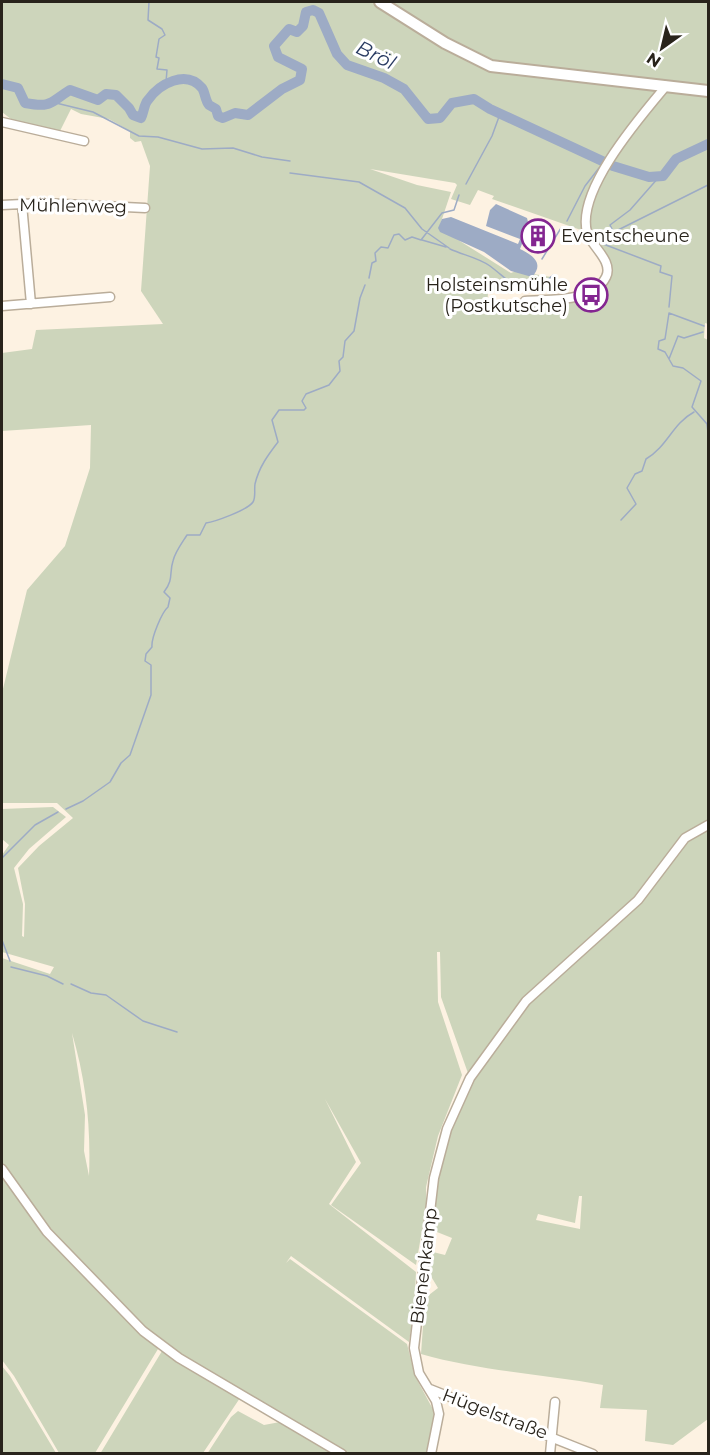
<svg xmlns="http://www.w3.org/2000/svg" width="710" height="1455" viewBox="0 0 710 1455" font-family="Montserrat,sans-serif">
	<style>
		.green { fill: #cdd5bb; fill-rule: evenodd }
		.water { fill: #9dabc5 }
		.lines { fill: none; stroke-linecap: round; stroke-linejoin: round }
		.stream { stroke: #9dabc5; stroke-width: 1.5 }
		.river { stroke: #9dabc5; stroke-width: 10 }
		.minor-casing { stroke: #baad9a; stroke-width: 11 }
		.major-casing { stroke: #baad9a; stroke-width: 14 }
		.minor { stroke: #fff; stroke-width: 8 }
		.major { stroke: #fff; stroke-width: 10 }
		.labels { text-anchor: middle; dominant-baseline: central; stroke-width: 6; stroke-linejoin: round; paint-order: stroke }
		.street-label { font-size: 18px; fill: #28231b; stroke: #fff }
		.poi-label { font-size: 18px; fill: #28231b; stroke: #fff; text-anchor: start }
		.water-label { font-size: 20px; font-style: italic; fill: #283a61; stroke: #fff }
	</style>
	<rect width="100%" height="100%" fill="#fdf2e2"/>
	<path class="green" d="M2,2h369l75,48 22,8 191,33 49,4v229l-3,-1 -1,15 4,2v482l-12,5 -59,71 -110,98 -58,80 -28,-79 -1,-45h-3l1,50 24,73 -24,61 -12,51v20l-10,58 -85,-60 30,-42 -36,-64 31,63 -27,42 87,68 -2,38 -5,32 -118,-86 -5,7 4,-4 117,85 8,32 21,39 -7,38h-82l-175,-104 -25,-19 -72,-73 -42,-47 -31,-47v-205l48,16 4,-7 -52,-15v-97l7,-10 -7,-6v-30l51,-2 13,10 -37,32 -15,19 9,36 -1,32 2,1 1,-33 -7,-36 21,-22 34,-28 -16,-15h-55v-110l25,-103 38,-44 25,-78 1,-43 -89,6v-78l30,-4 4,-19 127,-6 -22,-33 9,-125 -9,-25 -6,1 -5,-4v-7l-21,-12 -28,-5 -10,-5 -13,26 -42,-12 -14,-11zM370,169l85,14 2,2 -6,14 19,6 8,-15 16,6 -2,3 106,37 13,39 -14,19 -110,13 1,-14 54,-9 9,-7 -35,-6 -5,2 -72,-45 12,-36 -34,-7zM72,1033c14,48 19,93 17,143l-5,-25 1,-36z
		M387,2h321v83l-175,-17 -38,-7 -51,-23z
		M708,828v591l-35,26 -28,-4 2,-31 -47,-2 3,-23c-60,-11 -123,-14 -182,-31l4,-56 13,-10 -9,-15v-22l16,4 7,-17 -20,-8 6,-50 10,-43 24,-60 58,-77 110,-98 47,-62zM579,1196h3l-2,33 -44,-9 2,-6 37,9z
		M2,1174c44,65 97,122 156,175l-63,104h-36l-45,-77 -12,-16z
		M162,1351l78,47 -37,55 -103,1z
		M2,1366l8,10 46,77h-54z
		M238,1411l26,14 16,-3 56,32h-129l24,-37z"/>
	<path class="water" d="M496,204l31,14 2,8 -9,23c12,6 25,14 12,28l-21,-6 -27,-19 -44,-20 -2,-4 4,-9 9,-2 67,27 2,-5 -34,-13 4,-16z"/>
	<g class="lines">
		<path class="stream" d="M149,2l-1,18 14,9 3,6 -6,4 -3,18 3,1 -2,11 10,1 -1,12
			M56,103l37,9 46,24 19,1 44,12 31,-1 29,9 28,4
			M290,173l69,9 46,26 17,21 27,19
			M466,184l26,-48 8,-22
			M567,221l18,-35 14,-18
			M613,231l-3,-6 20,-15 29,-33
			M608,235l100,-50
			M422,240l24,7
			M598,242l63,24 -1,6 12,4 -3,31
			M450,249c13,6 29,9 40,17 23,17 34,38 63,9
			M542,259l19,-31
			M369,278l3,-15 4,-2 -1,-8 6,-6 7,1 6,-13 5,-1 6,6 7,-3 9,3 21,-27 12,-3 5,-15
			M704,326l-35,-13 -4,26 -6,2 -1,8 7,3 8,14 10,2 18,13 -9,26 15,17 1,9
			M669,359l9,-23 6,2 19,-6
			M621,520l15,-16 -9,-16 8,-14 7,-3 4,-12c22,-13 26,-35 48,-47
			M66,809l17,-8 27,-19 11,-19 9,-8 21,-60v-30l-6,-4 1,-7 6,-7c-1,-9 10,-35 16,-40l2,-9 -6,-6c10,-13 5,-19 9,-31 2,-9 9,-18 14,-26h13l6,-12c8,-1 42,-13 47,-21 3,-5 1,-12 2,-18 4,-17 13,-29 23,-42l-6,-22 7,-10h25l2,-2 -4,-7 4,-7 23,-9 11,-14 -1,-10 4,-4 2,-16 9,-10 6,-33 5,-13
			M2,858l33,-33 23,-13
			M2,940l8,21
			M11,967l36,9 16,8
			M71,984l20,9 15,2 37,26 34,11"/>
		<path class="river" d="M2,84l16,4 7,15c27,5 24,0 45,-13l28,10 8,-6 10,1 13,13 4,7 8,3c3,-6 3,-14 7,-18 11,-16 38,-31 54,-12 3,4 3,12 7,17l7,4 2,7 5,2 12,-5 13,2 34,-26 18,-9 2,-11 -24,-12 -4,-11 15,-17 8,3 6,-6 3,-14 7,-2 6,3 18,41 10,11 37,13 20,11 24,30 12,-1 12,-15 22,-4 16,10 123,57 36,11 14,-1 13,-17 32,-15"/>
		<g class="minor-casing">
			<path id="minor" d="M2,122l82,19
				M22,204l9,100
				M2,205l41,-2 102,5
				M525,301c25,-2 68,2 81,-24 8,-16 -16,-32 -19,-45 -11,-42 54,-116 79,-146
				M2,306l108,-9
				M2,1169l45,63 96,99 36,27 163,96
				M430,1389l163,65
				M431,1454l8,-40 -3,-13 -17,-28 -5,-25 20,-170 13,-49 23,-51 56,-77 112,-101 47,-62 23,-13
				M550,1454l5,-52"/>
		</g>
		<g class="major-casing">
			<path id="major" d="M380,2l65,41 46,23 217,25"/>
		</g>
		<use href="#minor" class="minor"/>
		<use href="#major" class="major"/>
	</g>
	<defs>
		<g id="building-ring" transform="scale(1.725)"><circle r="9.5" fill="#fff" stroke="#842691" stroke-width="1.5"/><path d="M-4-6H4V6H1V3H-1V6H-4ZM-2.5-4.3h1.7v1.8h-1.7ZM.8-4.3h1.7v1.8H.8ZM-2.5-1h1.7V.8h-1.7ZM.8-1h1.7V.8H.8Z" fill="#842691"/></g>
		<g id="bus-ring" transform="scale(1.725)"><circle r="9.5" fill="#fff" stroke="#842691" stroke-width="1.5"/><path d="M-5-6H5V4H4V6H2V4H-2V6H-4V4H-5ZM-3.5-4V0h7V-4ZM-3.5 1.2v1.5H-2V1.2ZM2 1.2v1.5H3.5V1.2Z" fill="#842691"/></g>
	</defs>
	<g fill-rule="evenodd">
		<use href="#building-ring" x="538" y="236"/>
		<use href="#bus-ring" x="591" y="295"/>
	</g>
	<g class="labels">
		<g class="street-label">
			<text transform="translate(73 206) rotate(1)">Mühlenweg</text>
			<text transform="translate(424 1266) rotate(-83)">Bienenkamp</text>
			<text transform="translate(495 1414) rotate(21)">Hügelstraße</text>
		</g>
		<g class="poi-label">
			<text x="561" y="236">Eventscheune</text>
			<text x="568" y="285" text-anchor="end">Holsteinsmühle<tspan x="568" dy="21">(Postkutsche)</tspan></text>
		</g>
		<g class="water-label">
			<text transform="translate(376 55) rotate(26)">Bröl</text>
		</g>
	</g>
	<rect width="710" height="1455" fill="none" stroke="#28231b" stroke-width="6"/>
	<g transform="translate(662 48) rotate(214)" stroke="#ffffff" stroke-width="4.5" paint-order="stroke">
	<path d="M0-4.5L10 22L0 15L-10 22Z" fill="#28231b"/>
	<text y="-9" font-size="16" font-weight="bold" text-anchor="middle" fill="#28231b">N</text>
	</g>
</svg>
